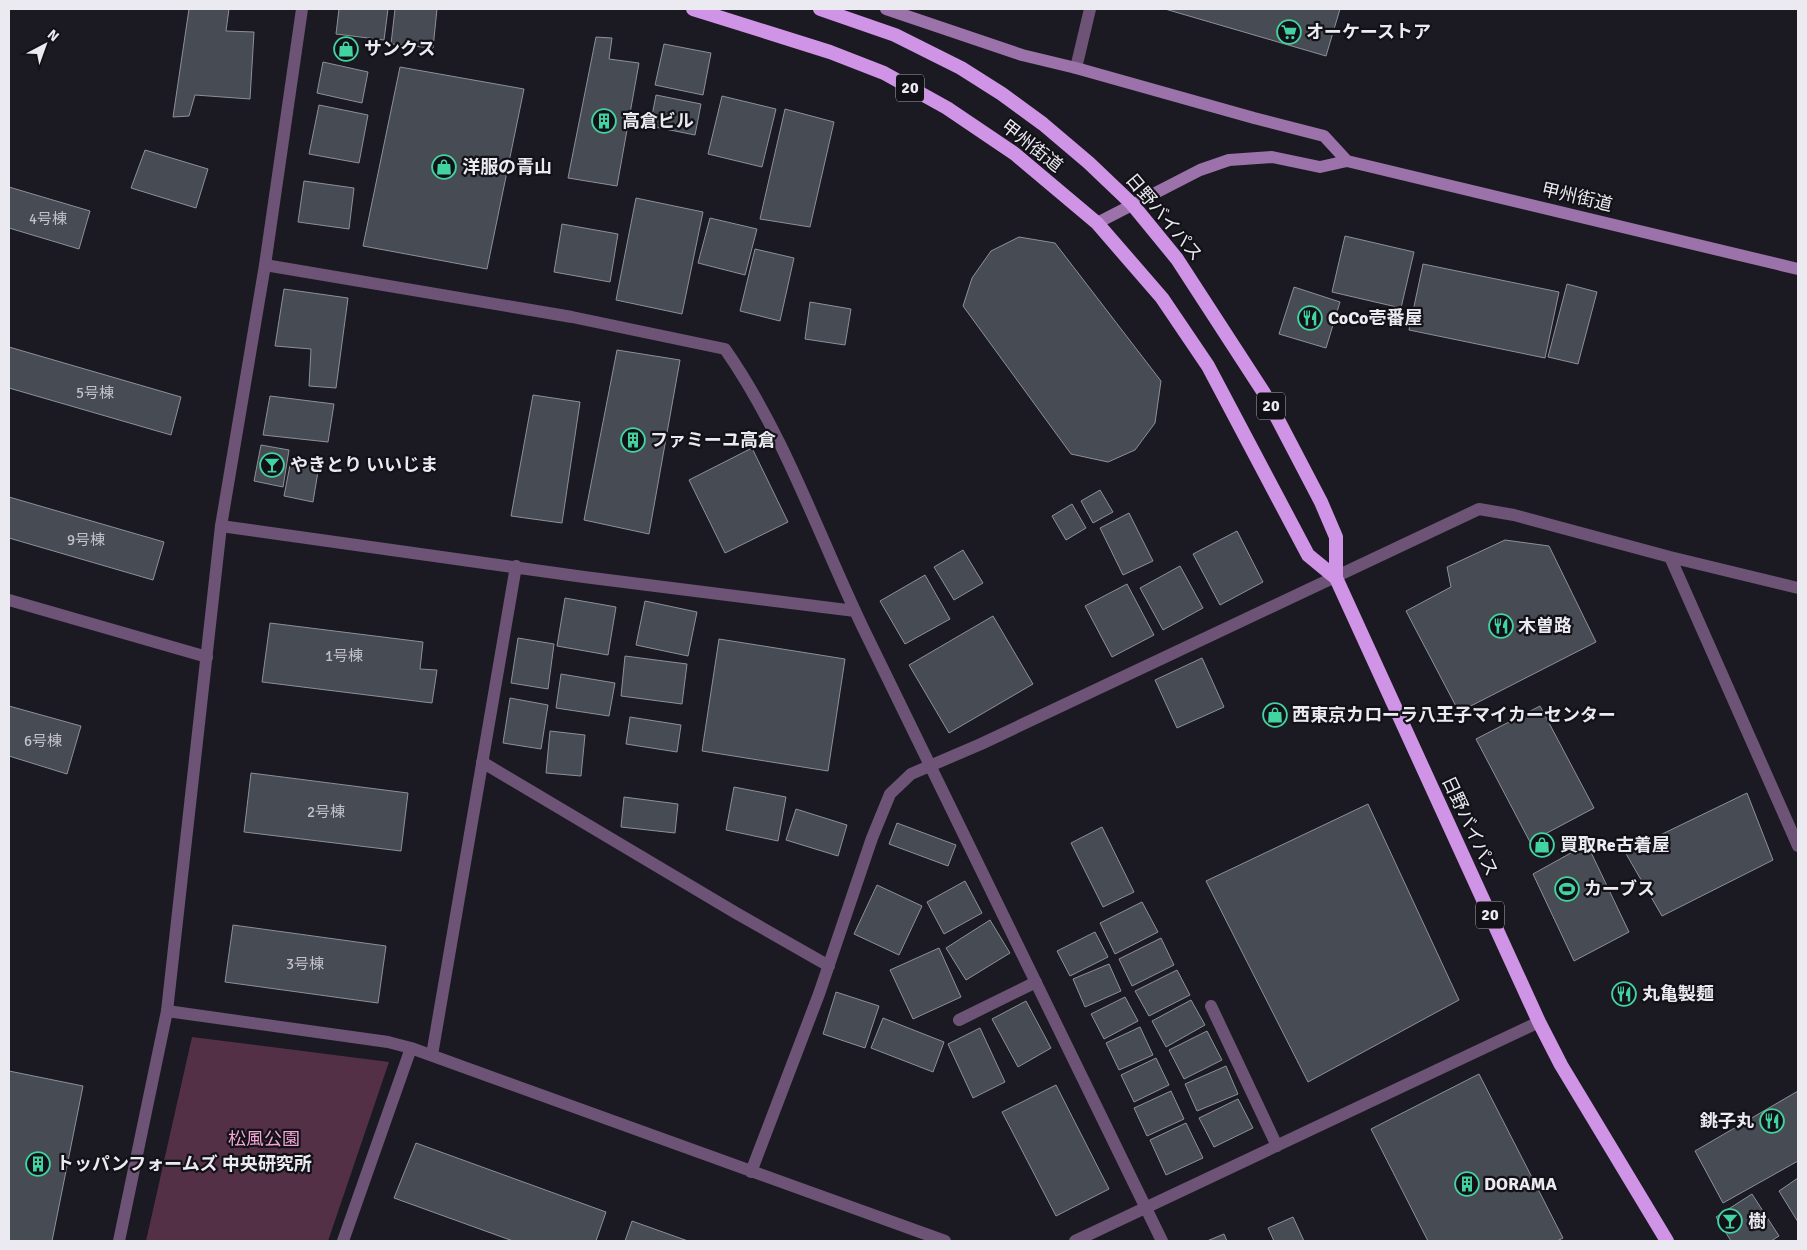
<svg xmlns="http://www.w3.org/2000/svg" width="1807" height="1250" viewBox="0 0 1807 1250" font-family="Signika,'Noto Sans JP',sans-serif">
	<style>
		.green { fill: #543047 }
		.building { fill: #474b53; stroke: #8c909a }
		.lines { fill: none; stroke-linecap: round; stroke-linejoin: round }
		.minor { stroke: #6d5376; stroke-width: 12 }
		.tertiary { stroke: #6d5376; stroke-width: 12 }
		.secondary { stroke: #9b72aa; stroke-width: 12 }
		.trunk { stroke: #d094e6; stroke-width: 14 }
		.labels { text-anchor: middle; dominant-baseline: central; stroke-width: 4.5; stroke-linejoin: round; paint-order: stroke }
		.number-label { font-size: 15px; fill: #c2c2c9 }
		.shield { fill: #121118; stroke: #aaa9af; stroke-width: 1 }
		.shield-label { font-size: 16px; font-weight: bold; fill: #ebeaf0 }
		.poi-label { font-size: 18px; font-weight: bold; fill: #ebeaf0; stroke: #121118; text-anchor: start }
		.street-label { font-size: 18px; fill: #ebeaf0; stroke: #121118 }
		.park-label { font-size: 18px; fill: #f3a5d5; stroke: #121118 }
	</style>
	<rect width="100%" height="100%" fill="#1b1a22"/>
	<path class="green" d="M192,1037l197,25 -61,179h-182z"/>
	<path class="building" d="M189,9h40l-3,22 28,1 -4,67 -55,-4 -6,21 -16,1z
		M339,9h49l-4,31 -48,-6z
		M395,9h42l-4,39 -42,-4z
		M1165,9h175l-14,47z
		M596,37l16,1 -3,21 30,4 -22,123 -49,-8z
		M664,44l47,9 -8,42 -48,-10z
		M323,62l45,10 -6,31 -45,-10z
		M400,67l124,22 -37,180 -124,-23z
		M656,95l45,9 -6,31 -45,-9z
		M722,96l54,13 -14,58 -54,-13z
		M319,105l49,10 -9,48 -50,-9z
		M785,109l49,13 -24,105 -50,-8z
		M145,150l63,19 -12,39 -65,-20z
		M304,181l50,7 -5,41 -51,-7z
		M9,187l81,24 -11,38 -70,-21z
		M636,198l67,14 -21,102 -66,-14z
		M710,218l47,11 -12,46 -47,-12z
		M562,224l56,10 -8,48 -56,-10z
		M1345,236l69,16 -13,56 -69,-16z
		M1019,237l36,6 106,138 -6,42 -20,27 -27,12 -37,-8 -108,-148 9,-28 19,-27z
		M755,249l39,9 -14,63 -40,-10z
		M1423,264l136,28 -14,66 -136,-28z
		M1567,284l30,8 -19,72 -30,-7z
		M1294,287l46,15 -14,46 -47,-14z
		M284,289l64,9 -12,90 -27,-2 2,-37 -36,-3z
		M810,302l41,7 -6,36 -40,-6z
		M9,347l172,50 -10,38 -162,-47z
		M617,350l63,10 -31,174 -65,-14z
		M533,395l47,7 -18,121 -51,-7z
		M270,396l64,8 -6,38 -65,-7z
		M261,445l28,5 -6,37 -29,-6z
		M752,448l36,74 -63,31 -36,-73z
		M291,460l28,5 -6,37 -29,-6z
		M1100,490l13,22 -20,11 -12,-22z
		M9,497l155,45 -11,38 -144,-42z
		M1072,504l14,24 -20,12 -14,-24z
		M1129,513l24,48 -30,14 -23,-47z
		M1237,531l26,51 -43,23 -27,-51z
		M1505,540l44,6 47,96 -137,70 -53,-101 45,-24 -4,-20z
		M963,550l20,33 -29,17 -20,-33z
		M1180,566l23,42 -40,22 -23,-42z
		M925,575l25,44 -45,25 -25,-43z
		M1127,584l27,51 -42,22 -27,-51z
		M565,598l51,9 -8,48 -51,-9z
		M645,601l52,11 -9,44 -52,-11z
		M993,616l40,68 -84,49 -40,-68z
		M270,623l153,19 -3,27 17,1 -5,33 -170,-21z
		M518,638l36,6 -6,45 -37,-6z
		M719,639l126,20 -17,112 -126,-20z
		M625,656l62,8 -5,40 -61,-8z
		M1202,658l22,49 -47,21 -22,-48z
		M561,674l54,9 -6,33 -53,-8z
		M510,698l38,7 -7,44 -38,-6z
		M9,706l72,20 -14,48 -58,-18z
		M1540,706l54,102 -64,34 -54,-103z
		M630,717l51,8 -4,27 -51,-8z
		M550,731l35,4 -4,41 -35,-3z
		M251,773l157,20 -7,58 -157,-19z
		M734,787l52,10 -8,44 -52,-11z
		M1747,793l26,67 -111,56 -37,-64z
		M624,797l54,7 -3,29 -54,-6z
		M1368,804l91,196 -151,82 -102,-201z
		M796,809l51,16 -9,31 -52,-16z
		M897,823l59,22 -8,21 -59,-22z
		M1102,827l32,65 -31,15 -32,-64z
		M1587,844l42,88 -55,29 -41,-87z
		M965,881l17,32 -38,21 -17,-32z
		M877,885l45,21 -23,49 -45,-21z
		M1142,902l16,30 -43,22 -15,-31z
		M990,920l20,33 -44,27 -20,-32z
		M233,925l153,21 -8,57 -153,-21z
		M1095,932l13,25 -38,19 -13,-25z
		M1161,938l13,27 -42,21 -13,-27z
		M939,948l22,49 -48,22 -23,-49z
		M1109,964l12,27 -36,16 -12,-28z
		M1177,970l13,25 -41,21 -14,-25z
		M836,992l43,14 -14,42 -42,-14z
		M1125,997l13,24 -34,18 -13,-25z
		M1191,1000l14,25 -39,22 -14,-26z
		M1026,1001l25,47 -33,19 -26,-48z
		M883,1018l61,24 -11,30 -62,-24z
		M1140,1027l13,28 -34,15 -13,-27z
		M980,1028l25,54 -32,16 -25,-54z
		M1207,1031l15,29 -38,19 -15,-29z
		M1156,1058l13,27 -35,17 -13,-27z
		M1226,1066l12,28 -41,17 -12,-27z
		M9,1071l74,15 -31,155h-43z
		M1479,1074l84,164 -6,3h-129l-57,-112z
		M1056,1085l53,104 -53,27 -54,-104z
		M1171,1091l13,28 -37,17 -13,-28z
		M1798,1091v70l-75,42 -28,-52z
		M1238,1099l15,29 -39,19 -15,-29z
		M1186,1123l17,35 -37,17 -16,-35z
		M416,1143l190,69 -10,29h-83l-119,-43z
		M1798,1178v44l-19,-31z
		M1752,1194l27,42 -8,5h-40l-15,-24z
		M1293,1217l11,24h-30l-6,-13z
		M632,1221l56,20h-63z
		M1224,1234l3,7h-20z"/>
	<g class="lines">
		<path class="minor" d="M1076,68l14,-59
			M265,265l307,52 153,32c60,86 94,188 139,281 100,204 199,408 298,611
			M221,526l363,51 271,34
			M1670,557l128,289
			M9,600l198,57
			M482,762l254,151 93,53
			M1211,1006l66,140
			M167,1011l221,31 23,6 534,193
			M959,1020l77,-38
			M432,1055l84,-489
			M751,1172l68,-178 53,-156 18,-44 21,-20 70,-30 498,-235 35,6 156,42 128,31
			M343,1241l68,-193
			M1075,1241l464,-219"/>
		<path class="tertiary" d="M119,1241l48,-230 54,-485 44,-261 37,-256"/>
		<path class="secondary" d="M886,9l136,46 54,13 178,50 70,18 23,25
			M1097,223l103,-53 29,-10 43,-3 48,10 27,-6 451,108"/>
		<path class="trunk" d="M693,9l137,43 54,21 63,35 68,46 82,69 65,75 46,68 100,189 28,23v-41l-15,-35 -57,-109 -87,-134 -45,-55 -43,-41 -46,-39 -41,-30 -41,-26 -66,-33 -75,-26
			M1336,578l203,444 22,43 106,176"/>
	</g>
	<defs>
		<g id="supermarket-ring" transform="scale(1.25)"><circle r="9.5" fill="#121118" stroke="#42d4a0" stroke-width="1.5"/><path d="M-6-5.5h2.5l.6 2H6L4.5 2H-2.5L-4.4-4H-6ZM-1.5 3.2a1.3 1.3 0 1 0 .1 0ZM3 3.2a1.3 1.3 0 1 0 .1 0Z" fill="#42d4a0"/></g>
		<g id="shop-ring" transform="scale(1.25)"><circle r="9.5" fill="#121118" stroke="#42d4a0" stroke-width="1.5"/><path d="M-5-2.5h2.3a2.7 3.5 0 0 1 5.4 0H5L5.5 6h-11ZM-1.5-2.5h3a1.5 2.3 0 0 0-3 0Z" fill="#42d4a0"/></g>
		<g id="building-ring" transform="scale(1.25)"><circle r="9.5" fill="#121118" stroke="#42d4a0" stroke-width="1.5"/><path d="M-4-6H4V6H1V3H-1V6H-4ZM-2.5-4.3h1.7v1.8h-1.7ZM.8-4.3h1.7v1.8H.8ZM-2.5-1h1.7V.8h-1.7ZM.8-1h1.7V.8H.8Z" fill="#42d4a0"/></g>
		<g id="restaurant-ring" transform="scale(1.25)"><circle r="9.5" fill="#121118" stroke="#42d4a0" stroke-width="1.5"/><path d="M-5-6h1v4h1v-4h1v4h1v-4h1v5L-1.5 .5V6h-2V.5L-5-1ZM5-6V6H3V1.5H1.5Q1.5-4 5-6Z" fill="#42d4a0"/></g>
		<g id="bar-ring" transform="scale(1.25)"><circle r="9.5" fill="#121118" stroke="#42d4a0" stroke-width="1.5"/><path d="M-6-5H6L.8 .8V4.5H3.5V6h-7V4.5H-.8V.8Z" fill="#42d4a0"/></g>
		<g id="stadium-ring" transform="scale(1.25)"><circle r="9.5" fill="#121118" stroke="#42d4a0" stroke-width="1.5"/><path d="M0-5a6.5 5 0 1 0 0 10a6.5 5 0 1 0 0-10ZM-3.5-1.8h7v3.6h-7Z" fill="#42d4a0"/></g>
	</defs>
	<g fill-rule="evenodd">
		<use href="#supermarket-ring" x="1289" y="32"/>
		<use href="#shop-ring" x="346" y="49"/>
		<use href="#building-ring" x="604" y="121"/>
		<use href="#shop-ring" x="444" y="167"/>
		<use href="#restaurant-ring" x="1310" y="318"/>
		<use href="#building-ring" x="633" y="440"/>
		<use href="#bar-ring" x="272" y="465"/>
		<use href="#restaurant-ring" x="1501" y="626"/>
		<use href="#shop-ring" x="1275" y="715"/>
		<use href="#shop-ring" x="1542" y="845"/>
		<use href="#stadium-ring" x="1567" y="889"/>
		<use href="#restaurant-ring" x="1624" y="994"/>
		<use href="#restaurant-ring" x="1772" y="1121"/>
		<use href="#building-ring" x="38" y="1164"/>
		<use href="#building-ring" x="1467" y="1184"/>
		<use href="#bar-ring" x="1730" y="1221"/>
	</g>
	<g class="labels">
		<g class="number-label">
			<text x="48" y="219">4号棟</text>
			<text x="95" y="393">5号棟</text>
			<text x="86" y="540">9号棟</text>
			<text x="344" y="656">1号棟</text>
			<text x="43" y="741">6号棟</text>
			<text x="326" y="812">2号棟</text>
			<text x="305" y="964">3号棟</text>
		</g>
		<g class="shield">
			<rect x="896" y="74.5" width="28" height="27" rx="4"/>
			<rect x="1257" y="392.5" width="28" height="27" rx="4"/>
			<rect x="1476" y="901.5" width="28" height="27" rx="4"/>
		</g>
		<g class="shield-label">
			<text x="910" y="88">20</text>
			<text x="1271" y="406">20</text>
			<text x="1490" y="915">20</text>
		</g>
		<g class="poi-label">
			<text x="1306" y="32">オーケーストア</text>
			<text x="364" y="49">サンクス</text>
			<text x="622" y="121">高倉ビル</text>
			<text x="462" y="167">洋服の青山</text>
			<text x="1328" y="318">CoCo壱番屋</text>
			<text x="650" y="440">ファミーユ高倉</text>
			<text x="290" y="465">やきとり いいじま</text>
			<text x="1518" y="626">木曽路</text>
			<text x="1292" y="715">西東京カローラ八王子マイカーセンター</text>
			<text x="1560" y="845">買取Re古着屋</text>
			<text x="1584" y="889">カーブス</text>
			<text x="1642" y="994">丸亀製麺</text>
			<text x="1754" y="1121" text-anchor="end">銚子丸</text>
			<text x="56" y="1164">トッパンフォームズ 中央研究所</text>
			<text x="1484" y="1184">DORAMA</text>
			<text x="1748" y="1221">樹</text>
		</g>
		<g class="street-label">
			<text transform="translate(1032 146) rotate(38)">甲州街道</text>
			<text transform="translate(1577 197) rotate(13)">甲州街道</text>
			<text transform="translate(1164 217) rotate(50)">日野バイパス</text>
			<text transform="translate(1470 826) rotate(65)">日野バイパス</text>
		</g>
		<g class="park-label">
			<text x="264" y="1139">松風公園</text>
		</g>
	</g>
	<rect width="1807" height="1250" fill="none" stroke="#ebeaf0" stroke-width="20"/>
	<g transform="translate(45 45) rotate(41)" stroke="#121118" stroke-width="4" paint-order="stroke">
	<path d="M0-4L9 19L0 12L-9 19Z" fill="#ebeaf0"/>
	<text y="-8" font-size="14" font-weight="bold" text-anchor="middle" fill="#ebeaf0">N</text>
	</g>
</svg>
